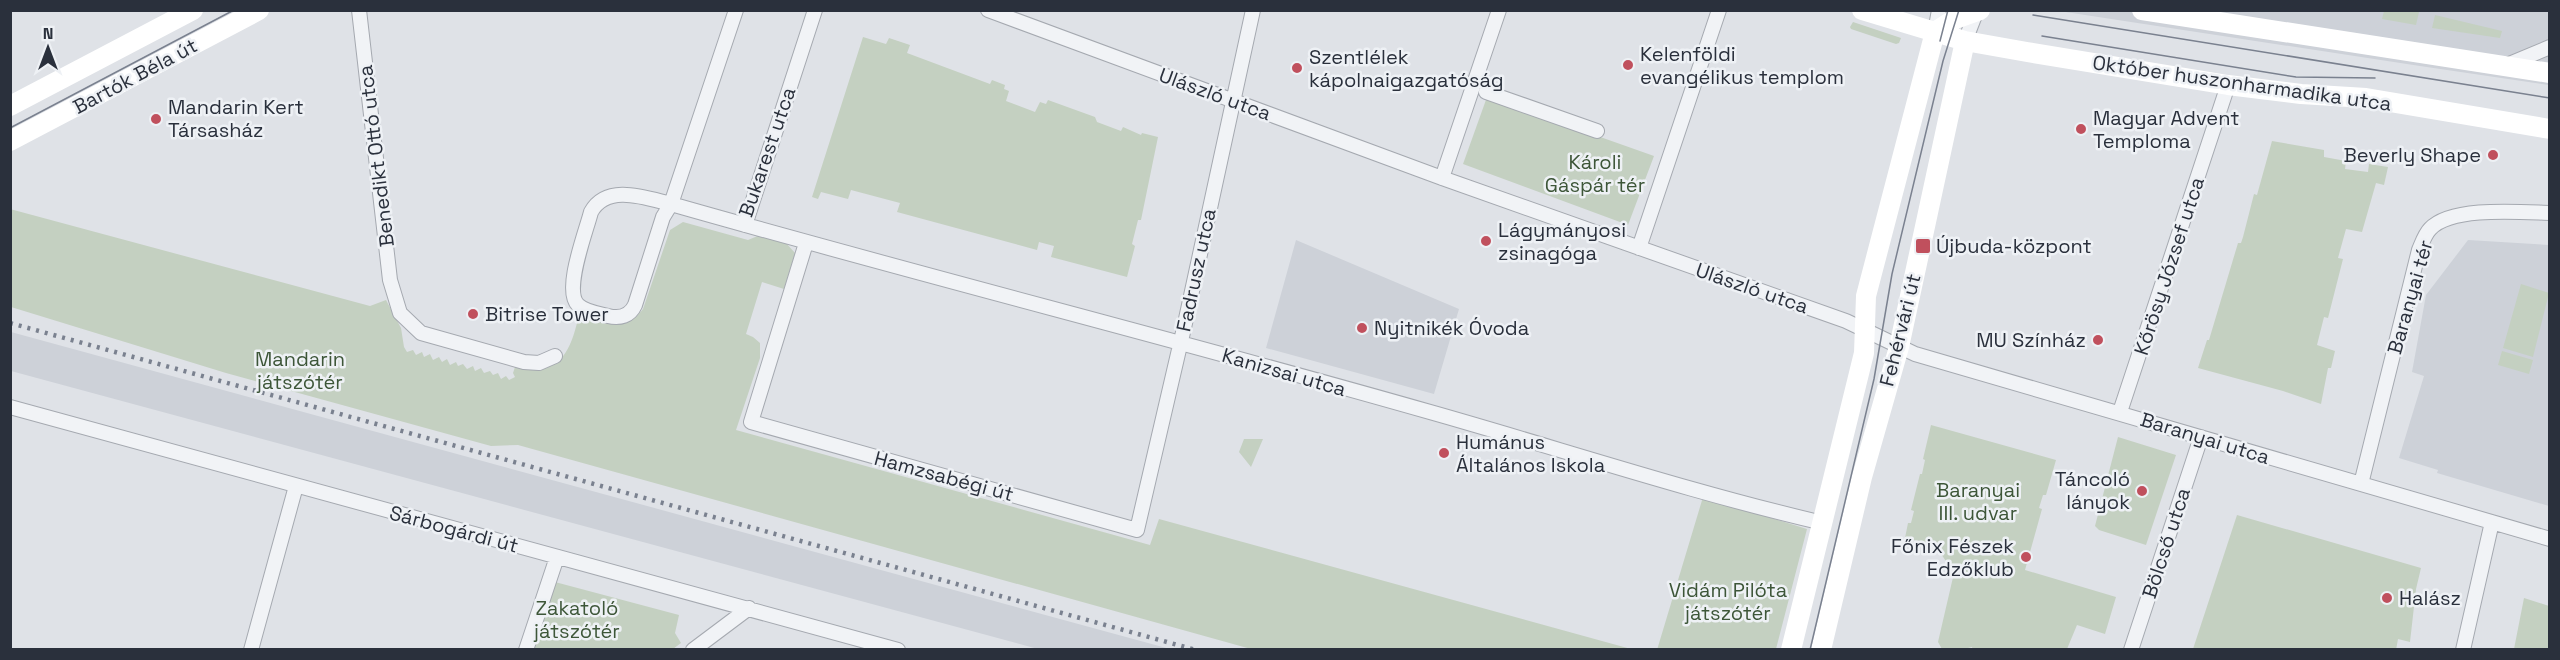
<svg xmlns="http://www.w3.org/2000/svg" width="2560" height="660" viewBox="0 0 2560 660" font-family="'Space Grotesk',sans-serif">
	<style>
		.built { fill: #cdd1d8 }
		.green { fill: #c4d0c1 }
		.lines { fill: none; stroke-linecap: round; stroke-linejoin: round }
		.street-casing { stroke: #a5a9b0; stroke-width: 16 }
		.street { stroke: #f1f3f6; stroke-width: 14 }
		.secondary { stroke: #fff; stroke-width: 20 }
		.tram { stroke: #7a818f; stroke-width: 1.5 }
		.rail { stroke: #7a818f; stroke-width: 4.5; stroke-dasharray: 3 6; stroke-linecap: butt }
		.poi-dot { fill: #c0505d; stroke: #eef1f5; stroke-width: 2 }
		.labels { text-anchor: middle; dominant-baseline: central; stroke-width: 5; stroke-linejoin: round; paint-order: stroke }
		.poi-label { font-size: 20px; fill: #2a303c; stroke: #eef1f5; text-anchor: start }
		.street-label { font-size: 20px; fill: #2a303c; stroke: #eef1f5 }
		.park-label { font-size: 20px; fill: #3d5638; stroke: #eef1f5 }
	</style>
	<rect width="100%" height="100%" fill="#dfe2e7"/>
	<path class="built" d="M2059,11h490v74l-129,-19z
		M1296,240l163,69 -25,85 -168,-46z
		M2468,240l81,5v261l-112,-33 1,-3 -39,-12 25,-82 -12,-4 14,-77z
		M11,332l1159,317h-132l-1027,-278z"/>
	<path class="green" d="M2414,10l5,2 -3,13 -34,-6 2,-8z
		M2435,15l67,16 -2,7 -68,-10z
		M1853,22l48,16 -2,5 -3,1 -45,-15 -1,-2z
		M863,37l23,7 3,-6 21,7 -3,8 83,31 2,-4 13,5 -1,4 5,2 -3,10 29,11 5,-10 6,2 2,-4 47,17 2,5 24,9 2,-4 18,8 1,-2 16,4 -17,83h-3l-6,24 3,2 -8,31 -76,-20 3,-11 -15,-4 -2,8 -140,-38 3,-9 -49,-13 -3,9 -27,-7 -3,7 -6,-2z
		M1487,97l167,59 -26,69 -165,-61z
		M2272,141l52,9v7l22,4 -1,8 23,3 1,-8 19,3 -4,18 -8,-2 -14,49 -16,-3 -8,29 5,1 -15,59 -4,-1 -7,28 18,6 -4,17h-3l-7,36 -38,-13 -85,-23 9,-28h2l29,-97h3l2,-6 11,-43 3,1z
		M10,209l360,97 16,-6 15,28 3,19 3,5 6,-2 3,5 6,-3 2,5 6,-3 3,6 6,-3 3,5 5,-3 3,6 6,-3 2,4 5,-2 4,5 6,-3 2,5 6,-3 3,5 6,-2 3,4 5,-2 3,6 5,-3 3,4 6,-3 -2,-4 2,-6c42,9 54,-10 63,-48l4,-3c24,8 43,16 61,-7l27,-79 13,-8 65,18 12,-5 26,8 9,10 -11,36 -22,-7 -16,52 7,3 7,6v15l-24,72 414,115 9,-26 472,130h-380l-733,-204 -27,1 -265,-73 -215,-66z
		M2521,284l28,9 -16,64 -30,-9z
		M2502,351l31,9 -4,14 -31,-9z
		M1931,425l125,35 -10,35h-3l-4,13 3,1 -17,61 91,27 -11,37 -28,-9 -10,24 -94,1 -1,-3 -8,2h-22l-4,-7 16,-69 -19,-28 -30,-7 3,-15h3l3,-12 -3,-1 9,-36h2l3,-14 -2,-1z
		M2118,437l58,18 -30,90 -47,-15 -4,-4z
		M1244,439h19l-12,28 -12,-15z
		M1703,497l104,32 -31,120 -119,1z
		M2237,515l184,53 -5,21 -6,53 -12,-3 -2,11 -203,-1z
		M555,582l124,33 -4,18 6,10 -8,6 -139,1z
		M2524,598l25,8v43h-35z"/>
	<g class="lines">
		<g class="street-casing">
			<path id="street" d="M359,10l31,270 10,33 21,20 103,29 15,1 16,-7
				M736,10l-65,194 -8,13 -28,88c-5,11 -15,14 -27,11 -9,-2 -23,-4 -30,-11 -15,-15 8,-73 13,-93 16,-29 55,-14 80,-8 252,72 507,136 759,208 131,37 260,80 393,111
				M988,10l454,168 404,143 69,33 635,185
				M1935,32l4,-22
				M1965,41l12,-31
				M2507,65l43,-18
				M1486,92l111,39
				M1442,178l57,-168
				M745,225l70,-215
				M806,243l-55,179 386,108 47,-202 69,-318
				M1639,248l80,-238
				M10,407l888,243
				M2120,412l108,-327
				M2361,484l58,-234c3,-7 6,-16 11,-21 21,-23 90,-17 120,-16
				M251,650l45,-164
				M526,650l31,-93
				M693,650l56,-42
				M2131,650l70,-213
				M2463,650l29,-128"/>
		</g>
		<use href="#street" class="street"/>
		<path class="secondary" d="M1862,10l103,31 62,11 201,33 73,9 65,4 184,31
			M2142,10l408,63
			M1935,32l20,-13 25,-9
			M10,106l183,-96
			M10,141l249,-131
			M1791,650l73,-297 2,-57 69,-264
			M1821,650l41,-173 37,-130 66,-306"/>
		<path class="tram" d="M2033,15l517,83
			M2042,36l254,41 79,1
			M1940,41l8,-31
			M10,128l224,-118
			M1810,650l64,-271 18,-105 51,-213 16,-51"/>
		<path class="rail" d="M10,323l1186,327"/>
	</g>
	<g class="poi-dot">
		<circle cx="1628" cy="65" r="6"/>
		<circle cx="1297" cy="68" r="6"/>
		<circle cx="156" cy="119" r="6"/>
		<circle cx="2081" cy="129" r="6"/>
		<circle cx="2493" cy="155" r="6"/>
		<circle cx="1486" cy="241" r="6"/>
		<rect x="1915" y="238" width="16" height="16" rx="3"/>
		<circle cx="473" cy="314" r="6"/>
		<circle cx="1362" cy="328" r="6"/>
		<circle cx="2098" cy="340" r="6"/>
		<circle cx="1444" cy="453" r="6"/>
		<circle cx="2142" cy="491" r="6"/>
		<circle cx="2026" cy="557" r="6"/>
		<circle cx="2387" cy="598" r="6"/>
	</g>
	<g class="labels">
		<g class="poi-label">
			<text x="1640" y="54">Kelenföldi<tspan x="1640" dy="23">evangélikus templom</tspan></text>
			<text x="1309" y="57">Szentlélek<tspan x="1309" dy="23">kápolnaigazgatóság</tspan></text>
			<text x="168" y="107">Mandarin Kert<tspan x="168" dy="23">Társasház</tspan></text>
			<text x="2093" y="118">Magyar Advent<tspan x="2093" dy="23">Temploma</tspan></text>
			<text x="2481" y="155" text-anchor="end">Beverly Shape</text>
			<text x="1498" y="230">Lágymányosi<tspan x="1498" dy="23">zsinagóga</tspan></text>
			<text x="1936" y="246">Újbuda-központ</text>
			<text x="485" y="314">Bitrise Tower</text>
			<text x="1374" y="328">Nyitnikék Óvoda</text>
			<text x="2086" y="340" text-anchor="end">MU Színház</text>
			<text x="1456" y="442">Humánus<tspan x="1456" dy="23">Általános Iskola</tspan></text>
			<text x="2130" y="479" text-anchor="end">Táncoló<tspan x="2130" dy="23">lányok</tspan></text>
			<text x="2014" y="546" text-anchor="end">Főnix Fészek<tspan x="2014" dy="23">Edzőklub</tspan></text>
			<text x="2399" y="598">Halász</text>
		</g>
		<g class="street-label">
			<text transform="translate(135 76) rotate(-28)">Bartók Béla út</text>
			<text transform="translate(2242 83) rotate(8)">Október huszonharmadika utca</text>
			<text transform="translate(1215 94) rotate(20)">Ulászló utca</text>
			<text transform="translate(767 152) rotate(-71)">Bukarest utca</text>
			<text transform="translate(376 156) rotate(-97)">Benedikt Ottó utca</text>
			<text transform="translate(2169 266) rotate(-72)">Kőrösy József utca</text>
			<text transform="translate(1196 270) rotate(-78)">Fadrusz utca</text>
			<text transform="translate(1752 288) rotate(19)">Ulászló utca</text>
			<text transform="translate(2410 297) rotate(-74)">Baranyai tér</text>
			<text transform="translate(1900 330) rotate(-76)">Fehérvári út</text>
			<text transform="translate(1284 372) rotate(16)">Kanizsai utca</text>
			<text transform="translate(2205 438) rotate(17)">Baranyai utca</text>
			<text transform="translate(944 476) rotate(15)">Hamzsabégi út</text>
			<text transform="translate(454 529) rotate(15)">Sárbogárdi út</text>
			<text transform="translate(2166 543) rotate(-72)">Bölcső utca</text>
		</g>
		<g class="park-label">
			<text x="1595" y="162">Károli<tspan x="1595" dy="23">Gáspár tér</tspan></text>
			<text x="300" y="359">Mandarin<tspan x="300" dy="23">játszótér</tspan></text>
			<text x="1978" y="490">Baranyai<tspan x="1978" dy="23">III. udvar</tspan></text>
			<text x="1728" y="590">Vidám Pilóta<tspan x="1728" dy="23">játszótér</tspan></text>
			<text x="577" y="608">Zakatoló<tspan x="577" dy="23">játszótér</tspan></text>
		</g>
	</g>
	<rect width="2560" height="660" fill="none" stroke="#2a303c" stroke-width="24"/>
	<g transform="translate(48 48)" stroke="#eef1f5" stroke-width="4.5" paint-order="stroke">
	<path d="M0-4.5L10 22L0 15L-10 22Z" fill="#2a303c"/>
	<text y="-9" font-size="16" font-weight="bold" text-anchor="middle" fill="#2a303c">N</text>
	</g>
</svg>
